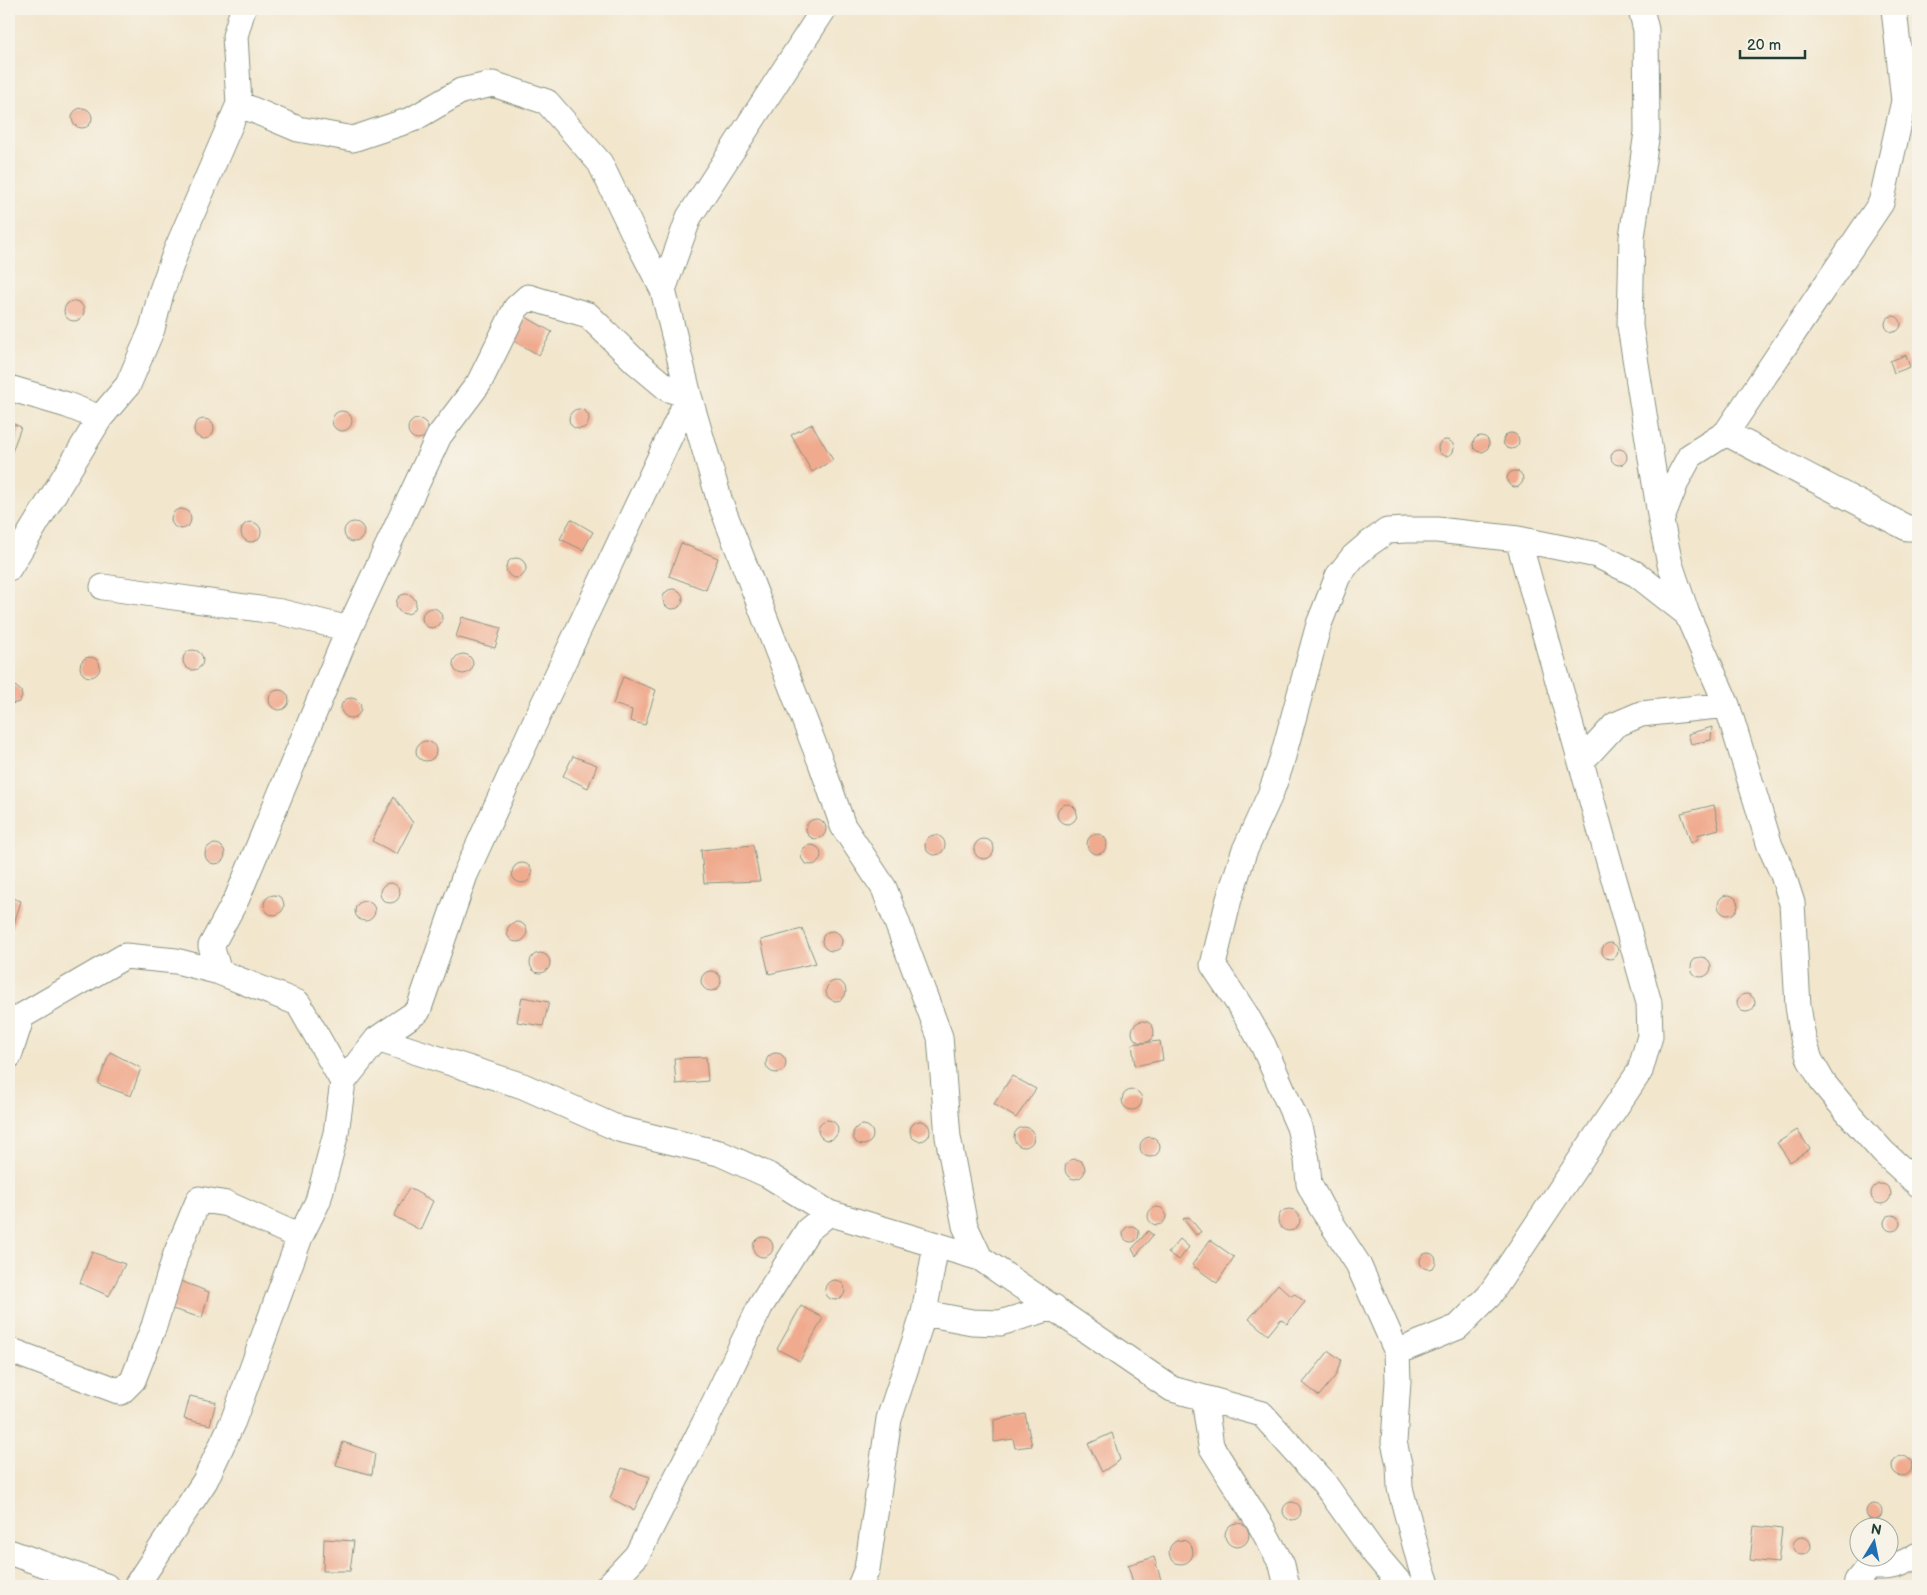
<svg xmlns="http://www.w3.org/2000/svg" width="1927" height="1595" viewBox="0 0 1927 1595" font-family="'Balsamiq Sans',sans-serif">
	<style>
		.building { fill: #f0ab8f }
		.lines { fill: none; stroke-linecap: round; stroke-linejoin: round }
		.minor-casing { stroke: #889280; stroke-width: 27 }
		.minor { stroke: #fff; stroke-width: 25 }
	</style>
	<rect width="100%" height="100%" fill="#f7f3e8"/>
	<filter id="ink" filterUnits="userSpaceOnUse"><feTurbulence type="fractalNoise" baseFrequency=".02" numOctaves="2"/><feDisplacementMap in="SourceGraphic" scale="10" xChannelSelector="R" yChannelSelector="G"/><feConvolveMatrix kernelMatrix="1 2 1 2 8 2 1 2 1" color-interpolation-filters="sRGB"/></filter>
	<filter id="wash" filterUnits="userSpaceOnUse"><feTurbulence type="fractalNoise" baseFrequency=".0096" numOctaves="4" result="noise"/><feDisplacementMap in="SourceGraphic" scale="20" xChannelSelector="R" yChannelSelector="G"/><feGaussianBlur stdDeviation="1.12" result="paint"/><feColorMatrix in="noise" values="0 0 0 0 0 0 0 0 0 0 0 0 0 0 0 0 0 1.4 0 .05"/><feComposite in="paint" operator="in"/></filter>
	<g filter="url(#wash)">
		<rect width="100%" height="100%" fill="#f2e6cd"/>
		<g id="blocks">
			<path class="building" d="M72 118a10 10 0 1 1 20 0a10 10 0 1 1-20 0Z
				M64 311a10 10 0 1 1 20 0a10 10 0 1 1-20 0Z
				M1885 324a8 8 0 1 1 16 0a8 8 0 1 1-16 0Z
				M526,317l26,15 -13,23 -25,-14z
				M1906,355l4,12 -16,6 -4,-12z
				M569 419a10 10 0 1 1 20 0a10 10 0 1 1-20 0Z
				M332 421a10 10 0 1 1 20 0a10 10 0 1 1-20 0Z
				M194 429a10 10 0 1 1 20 0a10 10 0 1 1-20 0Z
				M408 429a10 10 0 1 1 20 0a10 10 0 1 1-20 0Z
				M9,422l12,5 -12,33z
				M812,424l21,36 -21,12 -21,-37z
				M1503 441a8 8 0 1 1 16 0a8 8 0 1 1-16 0Z
				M1473 444a8 8 0 1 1 16 0a8 8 0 1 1-16 0Z
				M1438 448a8 8 0 1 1 16 0a8 8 0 1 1-16 0Z
				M1611 457a8 8 0 1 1 16 0a8 8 0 1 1-16 0Z
				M1507 479a8 8 0 1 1 16 0a8 8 0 1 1-16 0Z
				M171 519a10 10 0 1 1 20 0a10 10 0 1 1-20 0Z
				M571,519l22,13 -10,18 -23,-11z
				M344 532a10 10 0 1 1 20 0a10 10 0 1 1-20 0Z
				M241 532a10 10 0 1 1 20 0a10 10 0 1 1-20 0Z
				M681,543l37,15 -12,32 -37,-14z
				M506 568a10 10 0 1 1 20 0a10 10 0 1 1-20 0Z
				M663 599a10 10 0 1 1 20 0a10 10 0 1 1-20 0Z
				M396 604a10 10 0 1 1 20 0a10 10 0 1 1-20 0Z
				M422 618a10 10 0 1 1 20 0a10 10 0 1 1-20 0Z
				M462,617l39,11 -6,20 -39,-11z
				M183 660a10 10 0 1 1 20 0a10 10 0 1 1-20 0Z
				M453 664a10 10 0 1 1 20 0a10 10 0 1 1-20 0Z
				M80 667a10 10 0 1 1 20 0a10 10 0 1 1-20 0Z
				M623,677l33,13 -11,35 -15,-4 2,-11 -19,-6z
				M15,686l6,5 1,6 -3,5 -7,2 -3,-1v-16z
				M269 700a10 10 0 1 1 20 0a10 10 0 1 1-20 0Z
				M341 708a10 10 0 1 1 20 0a10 10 0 1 1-20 0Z
				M1712,727l-1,13 -20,4 -3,-10z
				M416 751a10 10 0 1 1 20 0a10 10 0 1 1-20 0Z
				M573,756l24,9 -9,23 -25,-12z
				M394,797l19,26 -16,31 -25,-13z
				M1057 814a10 10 0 1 1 20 0a10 10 0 1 1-20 0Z
				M1714,805l5,24 -22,6 1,4 -7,4 -10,-30z
				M806 829a10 10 0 1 1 20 0a10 10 0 1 1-20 0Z
				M1087 844a10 10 0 1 1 20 0a10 10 0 1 1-20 0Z
				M925 845a10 10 0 1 1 20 0a10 10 0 1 1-20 0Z
				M974 849a10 10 0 1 1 20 0a10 10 0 1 1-20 0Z
				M205 854a10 10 0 1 1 20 0a10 10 0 1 1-20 0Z
				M753,845l7,36 -56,2 -3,-33z
				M801 855a10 10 0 1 1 20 0a10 10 0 1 1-20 0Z
				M512 873a10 10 0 1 1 20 0a10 10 0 1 1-20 0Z
				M380 893a10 10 0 1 1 20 0a10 10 0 1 1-20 0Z
				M1718 905a10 10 0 1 1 20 0a10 10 0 1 1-20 0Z
				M264 905a10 10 0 1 1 20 0a10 10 0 1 1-20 0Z
				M9,897l12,4 -8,26 -4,-1z
				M355 911a10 10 0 1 1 20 0a10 10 0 1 1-20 0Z
				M507 932a10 10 0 1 1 20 0a10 10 0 1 1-20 0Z
				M802,929l14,34 -47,11 -8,-34z
				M822 941a10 10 0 1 1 20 0a10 10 0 1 1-20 0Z
				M1602 951a8 8 0 1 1 16 0a8 8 0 1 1-16 0Z
				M530 963a10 10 0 1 1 20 0a10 10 0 1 1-20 0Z
				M1691 967a10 10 0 1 1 20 0a10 10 0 1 1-20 0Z
				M701 981a10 10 0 1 1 20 0a10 10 0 1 1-20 0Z
				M826 991a10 10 0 1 1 20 0a10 10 0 1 1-20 0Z
				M1737 1003a9 9 0 1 1 18 0a9 9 0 1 1-18 0Z
				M522,997l27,5 -6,24 -26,-4z
				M1132 1032a11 11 0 1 1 22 0a11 11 0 1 1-22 0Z
				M1160,1041l3,19 -28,6 -3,-22z
				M110,1052l31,16 -10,28 -33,-12z
				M766 1063a10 10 0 1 1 20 0a10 10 0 1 1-20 0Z
				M706,1057l2,24 -32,3 -2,-26z
				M1012,1076l24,13 -20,29 -22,-14z
				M1122 1100a10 10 0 1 1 20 0a10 10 0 1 1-20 0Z
				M818 1130a10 10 0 1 1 20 0a10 10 0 1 1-20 0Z
				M910 1131a10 10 0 1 1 20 0a10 10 0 1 1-20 0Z
				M853 1135a10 10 0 1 1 20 0a10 10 0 1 1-20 0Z
				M1014 1137a10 10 0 1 1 20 0a10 10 0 1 1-20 0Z
				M1797,1130l13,19 -20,13 -13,-19z
				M1140 1147a10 10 0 1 1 20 0a10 10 0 1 1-20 0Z
				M1065 1169a10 10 0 1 1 20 0a10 10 0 1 1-20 0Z
				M1871 1194a10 10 0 1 1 20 0a10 10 0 1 1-20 0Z
				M409,1188l24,13 -13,29 -26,-14z
				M1148 1216a9 9 0 1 1 18 0a9 9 0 1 1-18 0Z
				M1278 1220a11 11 0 1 1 22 0a11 11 0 1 1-22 0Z
				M1884 1223a8 8 0 1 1 16 0a8 8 0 1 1-16 0Z
				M1189,1217l12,15 -5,3 -13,-16z
				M1123 1234a8 8 0 1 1 16 0a8 8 0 1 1-16 0Z
				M1148,1231l5,4 -17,21 -4,-7z
				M753 1247a10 10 0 1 1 20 0a10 10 0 1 1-20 0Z
				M1180,1239l9,8 -10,13 -11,-7z
				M1210,1240l24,17 -17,26 -25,-18z
				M92,1252l33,12 -16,32 -29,-13z
				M1420 1261a8 8 0 1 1 16 0a8 8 0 1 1-16 0Z
				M178,1280l31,12 -7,26 -33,-10z
				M825 1290a10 10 0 1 1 20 0a10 10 0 1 1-20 0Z
				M1278,1284l13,12 4,-2 10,8 -18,22 -6,-5 -13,16 -19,-16z
				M801,1306l22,12 -23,43 -23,-12z
				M1329,1351l12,9 -5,15 -17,21 -16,-13z
				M190,1396l26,6 -6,23 -26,-6z
				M1025,1414l7,32 -17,2 -2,-9 -19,3v-22z
				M1112,1433l8,27 -18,12 -14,-28z
				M343,1442l32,11 -3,22 -36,-10z
				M1892 1466a10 10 0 1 1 20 0a10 10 0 1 1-20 0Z
				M622,1468l28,9 -16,33 -24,-12z
				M1283 1511a9 9 0 1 1 18 0a9 9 0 1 1-18 0Z
				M1866 1512a8 8 0 1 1 16 0a8 8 0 1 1-16 0Z
				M1225 1535a12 12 0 1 1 24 0a12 12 0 1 1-24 0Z
				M1754,1526l28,3 -4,34 -28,-3z
				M1793 1546a9 9 0 1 1 18 0a9 9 0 1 1-18 0Z
				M324,1539l30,2 -4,30h-27z
				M1169 1552a12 12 0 1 1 24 0a12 12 0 1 1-24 0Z
				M1154,1557l8,26 -12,3h-16l-6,-21z"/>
		</g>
	</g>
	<g filter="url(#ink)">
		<use href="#blocks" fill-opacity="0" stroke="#889280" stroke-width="1"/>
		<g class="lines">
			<g class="minor-casing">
				<path id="minor" d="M824,9l-135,208 -26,73 26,106 31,106 101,261 22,63 41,62 56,149 8,100 17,89 15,32
					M1641,9l5,21 1,102 -15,105 -2,89 31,195
					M239,104l59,25 55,10 60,-20 48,-28 32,-7 54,18 53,61 37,77 26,50
					M9,388l58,17 33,13
					M1726,433l181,95h11
					M9,568l91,-150 28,-33 24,-56 9,-36 15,-42 63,-147 -4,-68 8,-27
					M103,587l178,25 68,17
					M1687,614l-17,-50 -9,-43 16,-41 13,-24 36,-23 155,-230 23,-102 -10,-92
					M1581,762l34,-37 26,-11 86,-9
					M377,1039l146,47 96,43 100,24 49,22 61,38
					M9,1056l13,-40 103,-60 51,5 43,11
					M924,1313l48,9 28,1 54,-16
					M9,1350l112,42 12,-12 21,-54 22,-72 23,-55 28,5 73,33
					M1397,1352l61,-25 31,-31 151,-225 10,-35 -1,-33 -131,-464
					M1204,1398l7,48 50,80 21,39 5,21
					M9,1552l97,34
					M136,1586l69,-105 28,-60 67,-184 18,-36 18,-68 7,-51 34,-43 41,-28 47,-136 68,-149 156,-330 -21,-7 -31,-26 -49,-48 -60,-18 -12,11 -37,75 -40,53 -90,193 -112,269 -26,48 8,26 79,31 45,79
					M608,1586l29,-31 67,-131 56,-117 48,-77 21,-17 151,45 192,131 90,25 62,69 50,70 28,33
					M860,1586l7,-17 22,-150 35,-106 12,-68
					M1428,1586l-7,-19 -21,-79 -1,-24 -5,-22 4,-61 -1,-29 -39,-88 -37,-57 -12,-23 -2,-24 -8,-33 -36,-82 -17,-30 -33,-50 16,-66 15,-47 26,-57 10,-28 39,-143 19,-48 15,-19 14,-12 20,-14 20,-1h30l81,9 79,16 39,19 51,40 40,91 43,141 12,26 10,31 6,103 5,32 7,22 14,24 25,30 34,38 35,32
					M1856,1586l1,-5 12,-15c21,3 32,-1 49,-11"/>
			</g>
			<use href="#minor" class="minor"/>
		</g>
	</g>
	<rect width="1927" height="1595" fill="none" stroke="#f7f3e8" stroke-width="30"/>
	<g transform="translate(1874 1542) rotate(10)"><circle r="24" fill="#f7f3e8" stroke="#a1aaa0"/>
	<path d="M0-4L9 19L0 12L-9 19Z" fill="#1f6fb2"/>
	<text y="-8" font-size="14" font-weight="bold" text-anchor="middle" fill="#1f3d34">N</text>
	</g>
	<path d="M1740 50v8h65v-8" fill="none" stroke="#1f3d34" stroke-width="2.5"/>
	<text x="1747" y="50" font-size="15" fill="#1f3d34" stroke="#f7f3e8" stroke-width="4" paint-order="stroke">20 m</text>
</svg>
